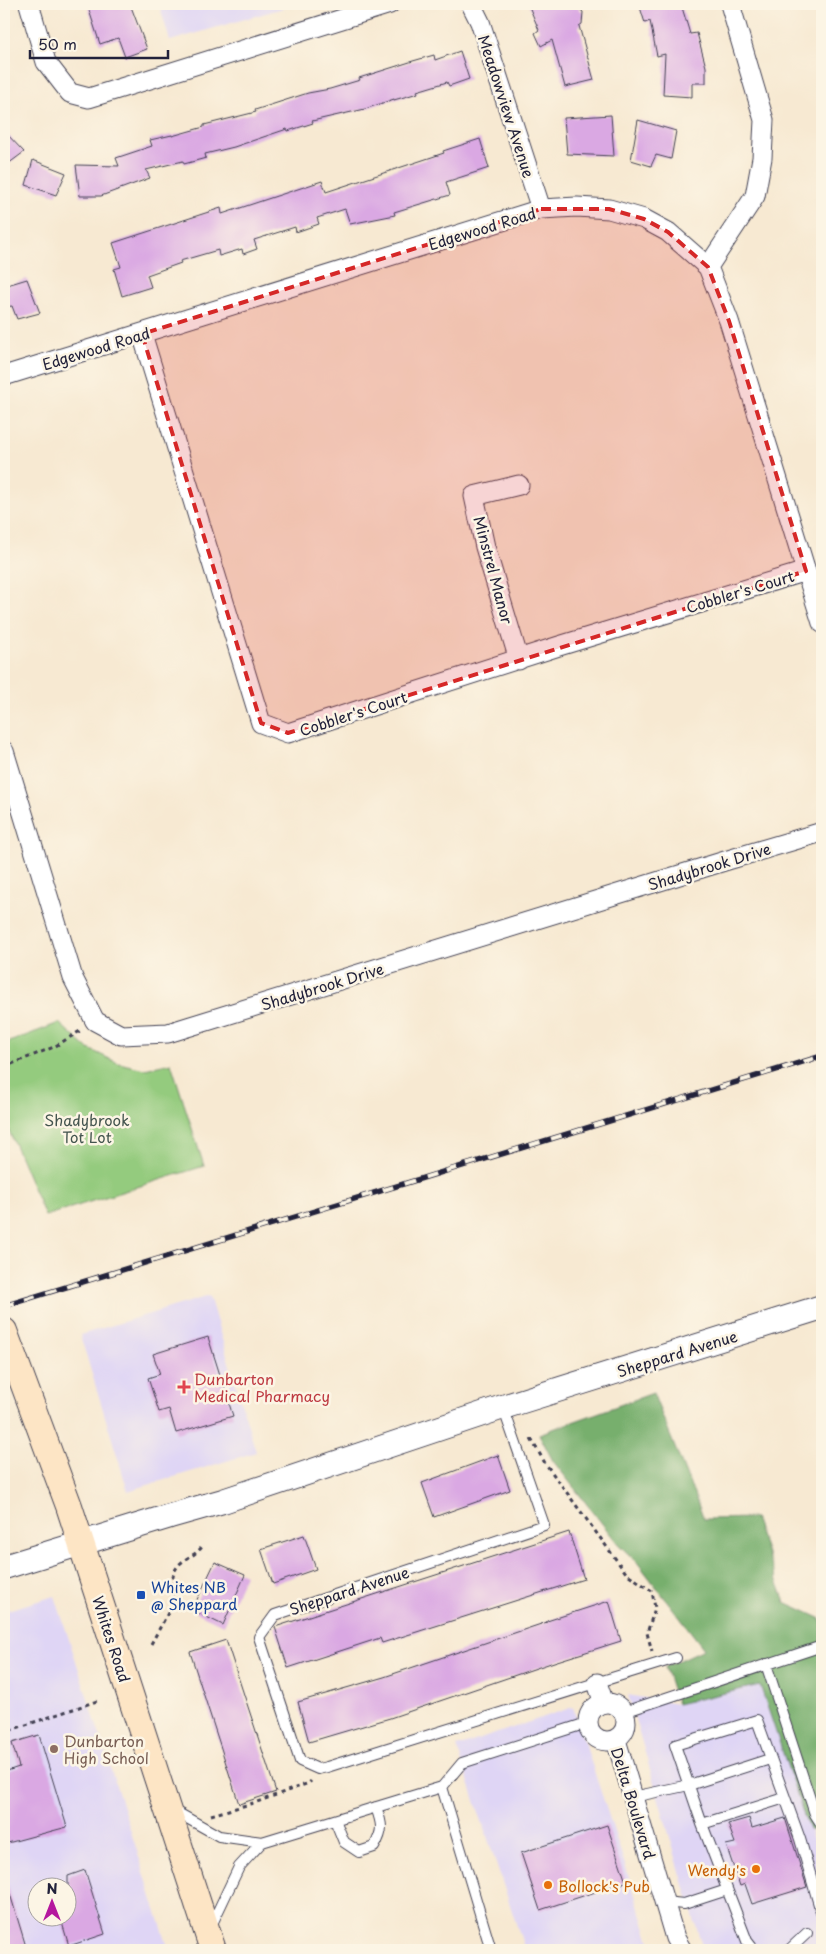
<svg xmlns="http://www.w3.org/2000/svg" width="826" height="1954" viewBox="0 0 826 1954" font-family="'Playpen Sans',sans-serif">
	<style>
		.built { fill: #dfd5f5; fill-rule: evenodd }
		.green { fill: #94cb7e; stroke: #5b765c }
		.forest { fill: #77af6d; stroke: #4c6854 }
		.building { fill: #daa8e3 }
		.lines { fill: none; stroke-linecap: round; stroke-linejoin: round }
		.service-casing { stroke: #424052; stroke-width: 12 }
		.minor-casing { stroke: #424052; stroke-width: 21 }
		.tertiary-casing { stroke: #424052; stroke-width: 26 }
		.secondary-casing { stroke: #424052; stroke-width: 28 }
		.path { stroke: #424052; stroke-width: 3; stroke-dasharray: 4 4; stroke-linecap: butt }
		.service { stroke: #fff; stroke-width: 10 }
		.minor { stroke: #fff; stroke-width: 19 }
		.tertiary { stroke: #fff; stroke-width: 24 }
		.secondary { stroke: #fde5c5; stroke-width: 26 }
		.rail-casing { stroke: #22223b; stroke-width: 5.5 }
		.rail { stroke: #fcf5e5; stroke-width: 4; stroke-dasharray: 11; stroke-linecap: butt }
		.marked { fill: #d62828; fill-opacity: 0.2; stroke: #d62828; stroke-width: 4; stroke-dasharray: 10 6; stroke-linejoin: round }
		.health-dot { fill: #e0444e; stroke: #fcf5e5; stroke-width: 2 }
		.transit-dot { fill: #1a4fb4; stroke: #fcf5e5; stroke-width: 2 }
		.education-dot { fill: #8d6e63; stroke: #fcf5e5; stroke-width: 2 }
		.food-dot { fill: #e8710a; stroke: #fcf5e5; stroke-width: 2 }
		.labels { text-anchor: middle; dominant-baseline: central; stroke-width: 5; stroke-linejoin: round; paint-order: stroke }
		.street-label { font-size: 15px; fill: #22223b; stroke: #fcf5e5 }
		.park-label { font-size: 15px; fill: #44554f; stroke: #fcf5e5 }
		.health-label { font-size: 15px; fill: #be3a42; stroke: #fcf5e5; text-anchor: start }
		.transit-label { font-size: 15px; fill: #164399; stroke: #fcf5e5; text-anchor: start }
		.education-label { font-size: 15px; fill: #785e54; stroke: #fcf5e5; text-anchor: start }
		.food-label { font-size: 15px; fill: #c56008; stroke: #fcf5e5; text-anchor: end }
	</style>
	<rect width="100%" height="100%" fill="#fcf5e5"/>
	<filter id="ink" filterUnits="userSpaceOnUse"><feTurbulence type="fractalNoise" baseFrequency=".02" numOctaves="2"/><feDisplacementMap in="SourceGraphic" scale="10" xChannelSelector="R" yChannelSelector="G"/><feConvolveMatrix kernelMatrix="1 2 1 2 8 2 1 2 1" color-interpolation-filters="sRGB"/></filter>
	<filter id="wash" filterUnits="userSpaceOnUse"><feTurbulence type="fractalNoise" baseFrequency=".0096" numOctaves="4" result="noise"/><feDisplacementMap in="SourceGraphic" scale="20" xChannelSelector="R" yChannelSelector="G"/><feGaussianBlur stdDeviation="1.12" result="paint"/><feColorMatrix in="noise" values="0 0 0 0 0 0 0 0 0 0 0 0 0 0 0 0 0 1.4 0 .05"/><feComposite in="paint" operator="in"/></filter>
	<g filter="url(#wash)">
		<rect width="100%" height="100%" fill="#f7e9d2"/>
		<path class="built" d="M159,4h138l-127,37z
			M209,1296l47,156 -128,39 -48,-156z
			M55,1596l114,354h-165v-339zM38,1886h30v30h-30z
			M760,1685l62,180v85h-115l-5,-4 -74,-251 49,9z
			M573,1707l80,243h-128l-68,-203z"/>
		<path class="green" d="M59,1023l28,25 31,15 27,6 26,-6 33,103 -159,50 -41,-97v-75z"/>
		<path class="forest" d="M653,1393l51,126 50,-1 31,84 37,17v211h-13l-49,-145 -83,19 -12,-37 39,-18 -67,-87 -19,-18 -65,-83 -14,-27z"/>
		<g id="blocks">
			<path class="building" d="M87,4h43l17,45 -22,8 -7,-19 -18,6z
				M528,4h41l6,1 8,7 -1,12 -3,2 15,54 -29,7 -13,-47 -11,6 -6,-13 4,-3z
				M639,4h42l9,30 7,-1 9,34v16h-14v14l-29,-2 2,-41 -8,2 -7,-35 -5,2z
				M460,51l9,28 -20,7 -2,-4 -30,9 1,2 -24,7v-1l-29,10 -53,12 1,2 -25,8 -1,-2 -53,18 -29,7 1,4 -22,6 -1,-3 -37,9 4,8 -49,18h-21l-4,-31 43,1 -3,-8 36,-12 -2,-6 22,-5v1l32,-9v-2l52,-13 -1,-2 53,-17 22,-4 30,-9 -1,-2 54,-17 21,-6 1,5z
				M611,115l3,41 -47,-2 -3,-36z
				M638,120l38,11 -5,28 -15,-4 -5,11 -20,-6z
				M4,131l20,21 -20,15z
				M480,139l9,29 -43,14 4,13 -56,17 1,3 -45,9 -5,-15 -28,9 2,6 -23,8 -1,-5 -41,13 3,9 -14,5 -1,-5 -23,7 -1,-6 -38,11 1,2 -34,12 4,12 -29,9 -8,-27 7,-2 -8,-24 108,-35 1,6 100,-33 4,11 118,-39 -1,-2z
				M33,160l33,13 -10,22 -30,-10z
				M27,279l13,34 -23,6 -5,-13 -8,1v-21z
				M208,1337l25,79 -57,17 -7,-24 -10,3 -11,-34 12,-4 -7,-20z
				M498,1455l12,35 -76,27 -12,-34z
				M569,1532l15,47 -202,64 -2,-5 -92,30 -13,-41z
				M304,1535l12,34 -43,15 -12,-35z
				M215,1562l30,13 -22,50 -31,-15z
				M609,1601l12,40 -67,21 -164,56 -81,24 -11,-40 86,-25 163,-55v-1z
				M226,1640l50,152 -37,12 -49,-152z
				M39,1735l28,92 -63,17v-72l15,-5 -7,-24z
				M749,1818l3,10 33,-10 22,69 -55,17 -7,-20 -5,2 -14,-41 9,-2 -7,-19z
				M607,1825l19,57 -86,28 -19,-57z
				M85,1870l20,64 -36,12 -9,-30h8v-40z
				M7,1884l20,66h-23v-65z"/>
		</g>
	</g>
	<g filter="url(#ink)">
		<use href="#blocks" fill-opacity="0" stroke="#424052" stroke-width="1"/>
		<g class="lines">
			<g class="service-casing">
				<path id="service" d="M503,1407l41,118 -269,90 -16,22 41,124 18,8 9,-2 349,-109
					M766,1664l49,150 7,11
					M624,1712l198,-66
					M442,1787l49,163
					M633,1797l56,-12 81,-26
					M171,1809l48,27 43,6 180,-55 20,-24 125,-40
					M335,1820l9,22 15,10 15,-5c10,-17 8,-23 2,-40
					M702,1824l83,-26
					M664,1902l20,2 43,-14
					M210,1928l29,-61 23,-25
					M754,1950l-7,-9 -45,-117 -27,-79 82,-25 43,119 22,76
					M789,1950l18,-17"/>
			</g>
			<g class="minor-casing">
				<path id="minor" d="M29,4l17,58 24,31 19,5 301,-94
					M471,4l9,18 61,187
					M708,267l47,-71 7,-38 2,-38 -34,-116
					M142,334l119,389 27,10 271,-87 247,-75
					M4,376l537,-167 36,-2 32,2 35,10 24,13 40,35 21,54 93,302
					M519,485l-45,11 11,51 34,113
					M4,751l69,227 22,43 26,14 47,-2 560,-173 94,-28
					M597,1683l7,20
					M588 1722a19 19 0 1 1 38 0a19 19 0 1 1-38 0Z
					M616,1740l59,198 7,12"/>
			</g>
			<g class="tertiary-casing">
				<path id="tertiary" d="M4,1567l166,-51 53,-15 280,-94 319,-100"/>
			</g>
			<g class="secondary-casing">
				<path id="secondary" d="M4,1331l65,175 144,444"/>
			</g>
			<path class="path" d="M255,4l5,2
				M4,1067l50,-20 26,-16
				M531,1439l14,24 81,110 26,18 3,17 -8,25 5,18
				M151,1644l24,-44c-4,-13 -5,-29 7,-38 9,-7 12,-6 20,-15
				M4,1729l1,3 92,-31
				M211,1815l46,-13 52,-19 2,-2"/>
			<use href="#service" class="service"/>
			<use href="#minor" class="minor"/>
			<use href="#tertiary" class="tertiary"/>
			<use href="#secondary" class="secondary"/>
			<g class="rail-casing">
				<path id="rail" d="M4,1306l818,-250"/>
			</g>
			<use href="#rail" class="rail"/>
		</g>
	</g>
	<path class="marked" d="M541,209h68l35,10 24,13 40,35 21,54 77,250 -518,162 -27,-10 -119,-389z"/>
	<path class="health-dot" d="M181.5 1379.5h5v5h5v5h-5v5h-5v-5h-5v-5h5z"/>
	<rect class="transit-dot" x="136" y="1590" width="10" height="10" rx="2.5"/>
	<circle class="education-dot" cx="54" cy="1749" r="5"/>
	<g class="food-dot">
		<circle cx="756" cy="1869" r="5"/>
		<circle cx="548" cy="1885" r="5"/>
	</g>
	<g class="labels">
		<g class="street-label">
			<text transform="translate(507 106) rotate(72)">Meadowview Avenue</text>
			<text transform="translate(482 228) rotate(-17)">Edgewood Road</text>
			<text transform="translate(96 348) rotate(-17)">Edgewood Road</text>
			<text transform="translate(494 570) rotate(75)">Minstrel Manor</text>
			<text transform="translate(740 591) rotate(-17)">Cobbler's Court</text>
			<text transform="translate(353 713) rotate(-18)">Cobbler's Court</text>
			<text transform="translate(709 866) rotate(-17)">Shadybrook Drive</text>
			<text transform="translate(322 986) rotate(-17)">Shadybrook Drive</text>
			<text transform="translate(677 1353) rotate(-17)">Sheppard Avenue</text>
			<text transform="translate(349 1590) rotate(-18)">Sheppard Avenue</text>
			<text transform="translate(112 1639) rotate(72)">Whites Road</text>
			<text transform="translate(634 1803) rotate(73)">Delta Boulevard</text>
		</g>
		<g class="park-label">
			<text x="87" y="1119">Shadybrook<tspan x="87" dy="17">Tot Lot</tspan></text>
		</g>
		<g class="health-label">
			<text x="194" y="1378">Dunbarton<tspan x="194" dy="17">Medical Pharmacy</tspan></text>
		</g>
		<g class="transit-label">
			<text x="151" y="1586">Whites NB<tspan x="151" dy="17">@ Sheppard</tspan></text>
		</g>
		<g class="education-label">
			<text x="64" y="1740">Dunbarton<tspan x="64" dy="17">High School</tspan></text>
		</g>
		<g class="food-label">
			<text x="746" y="1869">Wendy's</text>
			<text x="558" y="1885" text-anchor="start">Bollock's Pub</text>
		</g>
	</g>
	<rect width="826" height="1954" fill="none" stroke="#fcf5e5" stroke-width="20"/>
	<g transform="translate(52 1902)"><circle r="24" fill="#fcf5e5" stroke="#a5a1a1"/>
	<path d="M0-4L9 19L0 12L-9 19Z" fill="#b5179e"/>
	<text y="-8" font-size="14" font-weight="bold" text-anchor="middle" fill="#22223b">N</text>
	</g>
	<path d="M30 50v8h138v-8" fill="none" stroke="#22223b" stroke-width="2.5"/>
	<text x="38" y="50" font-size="15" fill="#22223b" stroke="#fcf5e5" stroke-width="4" paint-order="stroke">50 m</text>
</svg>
